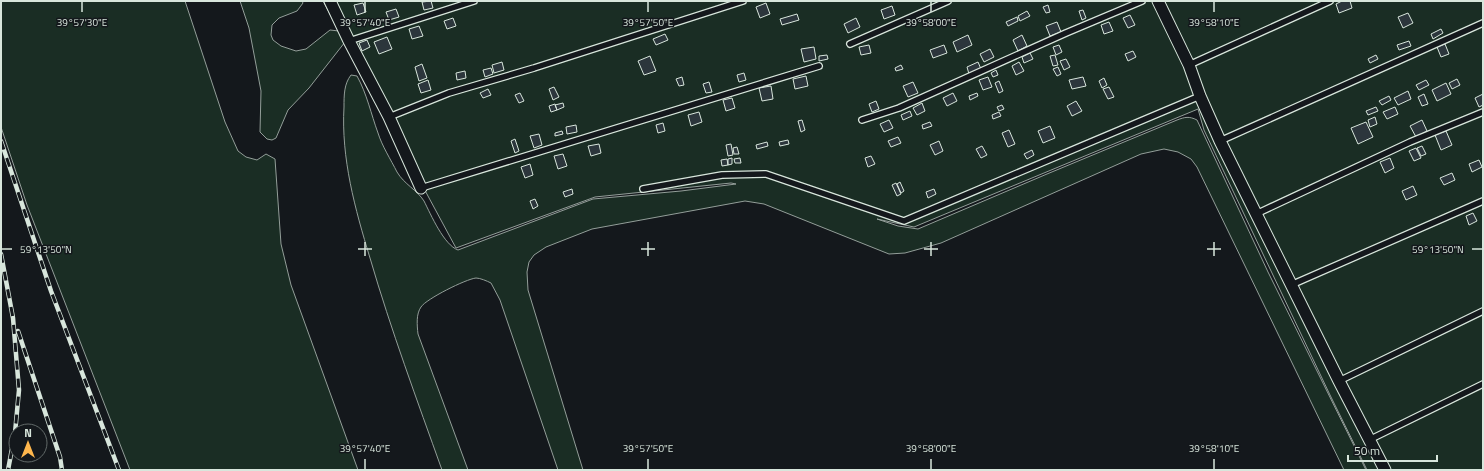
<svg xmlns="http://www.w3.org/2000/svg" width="1484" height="471" viewBox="0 0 1484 471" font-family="'Titillium Web',sans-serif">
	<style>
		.green { fill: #1a2d24; stroke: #939e99 }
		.building { fill: #2c363c; stroke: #d8e6dc }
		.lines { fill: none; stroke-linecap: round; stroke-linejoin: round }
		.lane-casing { stroke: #d8e6dc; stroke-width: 8 }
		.street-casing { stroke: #d8e6dc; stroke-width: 13 }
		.lane { stroke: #14181c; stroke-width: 5.5 }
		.street { stroke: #14181c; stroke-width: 11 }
		.rail-casing { stroke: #d8e6dc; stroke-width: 4.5 }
		.rail { stroke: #14181c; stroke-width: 3; stroke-dasharray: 9; stroke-linecap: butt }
		.ticks { fill: none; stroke: #d8e6dc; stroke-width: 1.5 }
		.ticks-label { font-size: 10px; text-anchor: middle; fill: #d8e6dc; stroke: #14181c; stroke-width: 3; stroke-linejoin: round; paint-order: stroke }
	</style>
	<rect width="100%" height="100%" fill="#14181c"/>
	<path class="green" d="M1,1h184l40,121 13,29 8,6 11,3 9,-6 9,5 6,85 10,41 67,185h-228l-103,-265 -26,-78z
		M240,1h62l1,2 -6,8 -18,7 -7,7 -1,10 2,5 8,6 15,5 10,-2 24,-19 9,1 -16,-30h1160v469h-116l-37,-75 -126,-265 -6,-21 -284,118 -37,-8 21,7 20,3 129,-55 130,-54c8,-3 12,-4 20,0l71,152 98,198h-22l-147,-303 -6,-8 -13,-7 -14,-3 -23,5 -200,89 -36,10 -16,1 -125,-50 -19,-3 -153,28 -46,18 -12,8 -5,7 -2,10 1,18 55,180h-25l-58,-170 -9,-17c-4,-2 -11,-5 -15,-5 -10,1 -50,21 -55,29 -5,7 -4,18 -3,27l50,136h-26c-25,-70 -51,-140 -72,-212 -15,-49 -29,-100 -26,-151 0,-12 0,-23 7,-32l6,1c10,18 14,38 21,57 4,13 13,27 19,39 7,12 20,18 27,29 7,14 20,44 34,49l135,-51 88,-8 55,-7 -5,-1 -136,14 -139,51 -111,-206 -36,46 -21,22 -12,28 -4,2 -5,-1 -7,-7 1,-41 -12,-63z"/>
	<path class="building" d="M431,1l2,7 -9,2 -2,-8z
		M1342,1h8l2,7 -13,5 -3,-9z
		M363,3l3,9 -9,3 -3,-10z
		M766,3l4,11 -10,4 -4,-11z
		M1048,5l2,7 -4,1 -3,-6z
		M892,6l3,9 -11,4 -3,-9z
		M396,9l3,8 -10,3 -3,-8z
		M1083,10l3,8 -4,2 -3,-9z
		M1027,11l3,5 -10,5 -2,-5z
		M1408,13l5,10 -10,5 -5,-11z
		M797,14l2,6 -17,5 -2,-6z
		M1130,15l5,10 -7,3 -5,-10z
		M1017,17l1,4 -10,5 -2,-4z
		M453,18l3,8 -9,3 -3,-8z
		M856,18l4,9 -12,6 -4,-9z
		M1057,22l4,10 -11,4 -4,-10z
		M1109,22l4,9 -9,3 -3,-9z
		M419,26l4,10 -11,3 -3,-10z
		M1441,29l2,4 -10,6 -2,-5z
		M665,34l3,6 -12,5 -3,-6z
		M968,35l4,10 -15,7 -4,-10z
		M1022,35l5,11 -9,5 -5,-11z
		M387,37l5,12 -13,5 -5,-12z
		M367,40l3,7 -8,4 -3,-8z
		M1409,41l2,5 -12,4 -2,-5z
		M1445,44l4,10 -8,3 -4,-10z
		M869,45l2,8 -10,2 -2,-8z
		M944,45l3,8 -14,5 -3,-8z
		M1059,45l3,7 -6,3 -3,-8z
		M814,47l2,12 -12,3 -3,-13z
		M990,49l4,8 -10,5 -4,-8z
		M1133,51l3,6 -8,4 -3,-7z
		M1030,53l3,6 -9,4 -2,-6z
		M827,55l1,4 -9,2v-5z
		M1055,55l3,10 -5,1 -3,-10z
		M1376,55l2,4 -8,4 -2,-4z
		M650,56l6,15 -12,4 -6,-14z
		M1066,59l4,8 -6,3 -4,-9z
		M502,62l2,8 -10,3 -2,-8z
		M978,62l3,7 -12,5 -2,-7z
		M1019,62l5,9 -8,4 -4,-9z
		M422,64l5,14 -8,3 -4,-14z
		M901,65l2,4 -7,2 -1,-3z
		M1058,67l3,7 -4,2 -4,-7z
		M491,68l2,6 -8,3 -2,-7z
		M996,70l2,5 -5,2 -2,-4z
		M465,71l1,7 -9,2 -1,-7z
		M744,73l2,7 -7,2 -2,-7z
		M806,76l2,10 -13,3 -2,-10z
		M682,77l2,8 -5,1 -3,-7z
		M988,77l4,10 -9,3 -4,-10z
		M1083,77l3,9 -14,3 -3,-9z
		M1104,78l3,7 -5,3 -3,-7z
		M1457,79l3,6 -8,4 -3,-6z
		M428,80l3,10 -10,3 -3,-9z
		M1426,80l3,5 -10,5 -3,-5z
		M999,81l4,10 -4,2 -4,-10z
		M709,82l3,10 -6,1 -3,-9z
		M913,82l5,11 -10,4 -5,-11z
		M1446,83l5,11 -14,7 -5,-11z
		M771,86l2,13 -11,2 -3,-13z
		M554,87l5,10 -6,3 -4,-11z
		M1109,87l5,10 -6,2 -5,-10z
		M488,89l3,6 -8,3 -3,-5z
		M1408,91l3,8 -13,6 -4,-7z
		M520,93l4,8 -5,2 -4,-8z
		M953,93l4,8 -10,5 -4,-8z
		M977,93l1,3 -8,4 -1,-4z
		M1424,94l4,10 -6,2 -4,-9z
		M1483,94v11l-4,2 -4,-9z
		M1389,96l2,4 -9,5 -3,-4z
		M732,98l3,10 -9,3 -3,-11z
		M876,101l3,8 -7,3 -3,-8z
		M1076,101l6,10 -10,5 -5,-10z
		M563,103l1,4 -7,3 -2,-5z
		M922,103l3,8 -8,4 -4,-7z
		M555,104l2,6 -6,2 -2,-6z
		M1002,105l2,4 -5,2 -2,-4z
		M1376,107l2,4 -10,4 -2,-4z
		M1395,107l3,7 -11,5 -4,-7z
		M910,111l2,5 -9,4 -2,-5z
		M699,112l3,10 -11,4 -3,-11z
		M999,112l2,4 -8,3 -1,-4z
		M1375,117l2,7 -7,3 -2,-7z
		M802,120l3,10 -4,2 -3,-11z
		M889,120l4,8 -9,4 -4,-8z
		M1422,120l5,11 -11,6 -6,-11z
		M930,122l2,4 -9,3 -1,-4z
		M1366,122l7,15 -15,7 -7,-16z
		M663,123l2,8 -7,2 -2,-8z
		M576,125l1,7 -10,2 -1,-7z
		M1050,126l5,12 -12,5 -5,-12z
		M1009,130l6,14 -7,3 -6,-14z
		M562,131l1,3 -8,2v-3z
		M1446,131l6,14 -11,5 -6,-15z
		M539,134l3,11 -8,3 -4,-12z
		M898,137l3,6 -10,4 -3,-6z
		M515,139l4,12 -4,2 -4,-12z
		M788,140l1,4 -9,2 -1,-4z
		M939,141l4,10 -8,4 -5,-10z
		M767,142l1,4 -11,3 -1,-4z
		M599,144l2,9 -10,3 -3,-10z
		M731,144l2,11 -5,1 -2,-11z
		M982,146l5,9 -6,3 -5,-9z
		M1422,146l4,8 -5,2 -4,-8z
		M737,147l2,7h-5l-1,-6z
		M1416,148l5,10 -7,3 -5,-10z
		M1032,150l2,5 -7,4 -3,-5z
		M563,154l4,12 -9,3 -4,-13z
		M871,156l4,8 -7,3 -3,-9z
		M732,158v6l-4,1v-6z
		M740,158l1,5h-6l-1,-4z
		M1390,158l4,10 -9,5 -5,-11z
		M727,159l1,6 -6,1 -1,-6z
		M1479,160l3,7 -10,5 -3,-8z
		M530,164l3,11 -8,3 -4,-11z
		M1452,173l3,7 -11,5 -4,-7z
		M900,182l4,9 -3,2 -4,-9z
		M896,183l5,11 -4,2 -5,-11z
		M1413,186l4,9 -11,5 -4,-9z
		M572,189l1,5 -8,3 -2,-5z
		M934,189l2,5 -8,4 -2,-6z
		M535,199l3,7 -5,3 -3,-8z
		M1473,213l4,8 -8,4 -3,-9z"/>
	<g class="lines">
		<g class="lane-casing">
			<path id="lane" d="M349,41l125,-40
				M850,44l98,-43
				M1189,65l141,-64
				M389,117l60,-24 85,-25 209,-67
				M862,120l37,-12 167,-75 76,-32
				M1220,141l263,-118
				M421,188l398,-122
				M643,189l79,-14 44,-1 138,47 296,-125
				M1256,214l154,-72 73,-30
				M1291,285l192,-84
				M1339,381l144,-70
				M1369,440l114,-56"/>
		</g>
		<g class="street-casing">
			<path id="street" d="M330,1l19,40 40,76 32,71
				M1158,1l31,64 11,31 20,45 119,240 46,89"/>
		</g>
		<use href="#lane" class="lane"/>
		<use href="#street" class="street"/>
		<g class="rail-casing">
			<path id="rail" d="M1,141l50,150 68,179
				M1,254l12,64 6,72 -4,43 -7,37
				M18,331l42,126 2,13"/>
		</g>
		<use href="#rail" class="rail"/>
	</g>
	<path class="ticks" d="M82,2v10M365,2v10M648,2v10M931,2v10M1214,2v10M365,242v14M648,242v14M931,242v14M1214,242v14M2,249h10M358,249h14M641,249h14M924,249h14M1207,249h14M1472,249h10M365,459v10M648,459v10M931,459v10M1214,459v10"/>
	<g class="ticks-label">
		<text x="82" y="26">39°57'30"E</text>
		<text x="365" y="26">39°57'40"E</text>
		<text x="648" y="26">39°57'50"E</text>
		<text x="931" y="26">39°58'00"E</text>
		<text x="1214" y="26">39°58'10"E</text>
		<text x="46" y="253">59°13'50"N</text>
		<text x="1438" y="253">59°13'50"N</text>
		<text x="365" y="452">39°57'40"E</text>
		<text x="648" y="452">39°57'50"E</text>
		<text x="931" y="452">39°58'00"E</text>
		<text x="1214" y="452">39°58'10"E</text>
	</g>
	<rect width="1484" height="471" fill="none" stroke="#d8e6dc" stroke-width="4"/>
	<g transform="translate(28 443)"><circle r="19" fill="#14181c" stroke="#626a69"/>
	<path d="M0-3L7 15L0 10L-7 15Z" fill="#ffb74d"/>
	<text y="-6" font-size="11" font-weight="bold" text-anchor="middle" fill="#d8e6dc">N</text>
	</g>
	<path d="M1348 455v6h89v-6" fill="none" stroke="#d8e6dc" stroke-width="2"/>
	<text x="1354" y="455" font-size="12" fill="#d8e6dc" stroke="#14181c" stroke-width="3" paint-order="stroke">50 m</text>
</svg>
